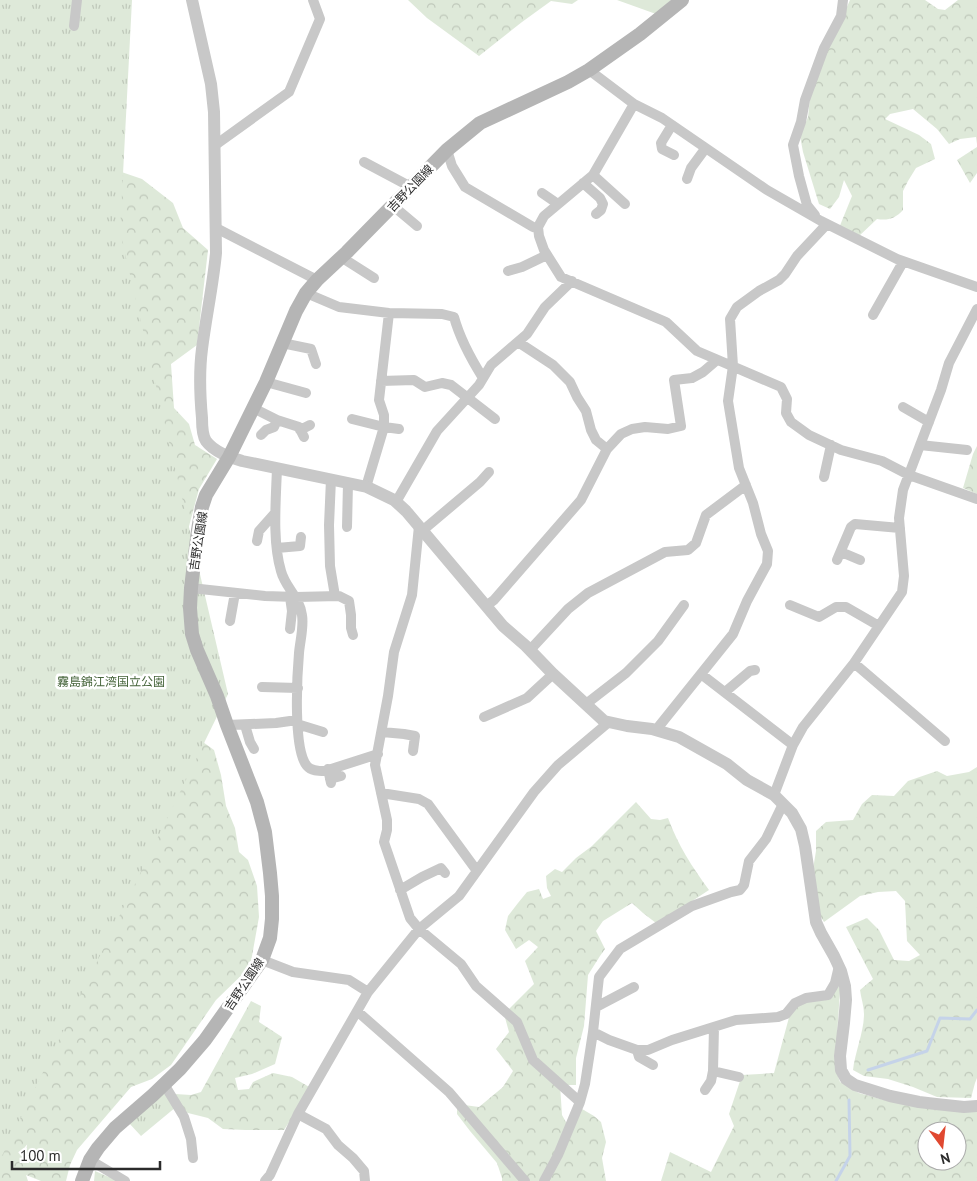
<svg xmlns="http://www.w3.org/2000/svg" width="977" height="1181" viewBox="0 0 977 1181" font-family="'PT Sans','Noto Sans JP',sans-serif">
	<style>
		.grass { fill: #dee9d9 }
		.forest { fill: url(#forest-crowns); fill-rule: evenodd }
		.park { fill: url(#park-tufts) }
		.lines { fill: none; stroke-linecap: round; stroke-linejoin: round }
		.stream { stroke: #c5d3e9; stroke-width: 3 }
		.minor { stroke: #c8c8c8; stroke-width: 10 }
		.tertiary { stroke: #c8c8c8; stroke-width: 12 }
		.secondary { stroke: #b5b5b5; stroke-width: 14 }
		.labels { text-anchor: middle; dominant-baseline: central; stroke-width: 5; stroke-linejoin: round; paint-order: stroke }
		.street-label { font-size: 12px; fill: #2b2b2b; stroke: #fff }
		.park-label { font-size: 12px; fill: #46653b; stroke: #fff }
	</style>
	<defs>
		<pattern id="forest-crowns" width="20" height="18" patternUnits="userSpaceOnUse" patternTransform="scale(1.25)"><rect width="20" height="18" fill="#dee9d9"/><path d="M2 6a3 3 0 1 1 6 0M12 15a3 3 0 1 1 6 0" fill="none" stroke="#bfc8ba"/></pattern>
		<pattern id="park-tufts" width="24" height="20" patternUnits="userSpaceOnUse" patternTransform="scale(1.25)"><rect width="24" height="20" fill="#dee9d9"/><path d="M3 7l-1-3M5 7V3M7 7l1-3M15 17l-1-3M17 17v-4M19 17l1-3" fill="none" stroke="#bfc8ba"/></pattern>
	</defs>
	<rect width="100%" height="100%" fill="#fff"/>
	<path class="grass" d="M617,0h54l-15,14z"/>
	<path class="forest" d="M0,0h49l14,152 79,27 31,24 10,25 25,22 -11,95 -26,19 3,44 15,16 6,21 22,14 -18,30 -11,41 8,207 18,13 7,25 5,31 9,22 4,24 9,8 9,26 2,31 -9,50 -34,33 -45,65 -19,14 -21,8 -54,63 -7,15 -4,16h-25l-15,-6 2,6h-28z
		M408,0h170l-6,4 -21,-3 -29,21 -43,34 -52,-38z
		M850,0h75l13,9 7,1 13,-10h19v144l-1,-7 -16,2 -11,5 -12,-15 -24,-20 -23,5 -5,5 34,16 12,9 4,15 -19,9 -8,13 -5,10v19c-7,8 -15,11 -26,9l-19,18 -19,-9 13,-32 -8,-16 -5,17 -9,12 -11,-5 -16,-52 -3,-16 8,-19 3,-29z
		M977,147v26l-7,10 -13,-23z
		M977,446v48l-14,-6 10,-34z
		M977,767v311l-2,5 -4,15 -34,-1 -24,-10 -25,-8 -24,-3 -11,-6c2,-18 11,-38 11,-56 0,-8 -3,-16 -4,-24l13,-11 -27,-52 21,-9 12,12 15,30 15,1 11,-6 -13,-14 -2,-40 -9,-10 -18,1 -18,4 -36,26 -8,-13 -5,-28 5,-30v-20l10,-9 27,-2 9,-16 10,-9 22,1 14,-15 29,-10 10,5 22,-4z
		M636,802l15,17 9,1 8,-2c11,29 23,47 41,72l-29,19 -24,14 -13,-10 -11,-10 -29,18 -7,10 9,18 -5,7 -12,19 -4,51 -8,32v27h-16l2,30 5,9 15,-15 12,7 7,6 5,20 -4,16 4,23h-104v-3l-5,-15 -27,-32 -13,-17v-10l22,3 24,-20 10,-16 -17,-22 13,-17 -5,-18 30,-30 -9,-23 13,-14 -9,-7 -13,9 -11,-19 3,-14 10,-13 9,-11 12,-3 4,10 8,-3 -4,-8 -1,-12 9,-7 7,3 14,-14 16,-12z
		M838,985l2,5 -5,77 5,15 19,11 25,7 93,11v70h-316l9,-29 41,20 23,-46 -5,-12 13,-39 32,-2 17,-63zM927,1131h30v30h-30z
		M251,1001l10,5 -2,16 23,15 -7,27 -23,10 -17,4 3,12 11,-1 4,-7 20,-9 19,4 19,11 -27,42h-39l-22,-1 -15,-11 -32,-8 -1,-16 16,1 10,-3z
		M95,1171l23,10h-24z"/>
	<path class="park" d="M0,0h132l-12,232 108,462 -228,466z
		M160,1093l9,2 7,12 -35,29 -13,-14z"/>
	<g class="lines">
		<path class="stream" d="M868,1070l59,-19 13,-33 30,1 7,-9
			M836,1181l14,-25 -1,-56"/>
		<path class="minor" d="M74,26l3,-26
			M589,70l45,34 28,14 105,72 54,31 76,38 80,28
			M634,104l-41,71 -49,41 -6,11 1,9 5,14 17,27 105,45 31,29 84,36 6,12 -1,14 5,9 18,13 32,15 41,11 27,14 68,24
			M672,125l-11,18 1,6 12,6
			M214,146l75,-54 31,-73 -7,-19
			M447,150l5,16 13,21 68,40 5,1
			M364,162l47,25
			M593,175l32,29
			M687,179l4,-11 14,-19
			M583,183l17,15 3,6 -2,6 -5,4
			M542,193l16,11
			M392,205l25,21
			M815,215l-8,-10 -8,-29 -6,-31 8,-23 4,-22 19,-52 17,-32 2,-16
			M216,228l101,52
			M341,257l33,21
			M508,271l14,-4 25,-12
			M306,293l33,14 50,6 53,1 12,3c6,22 17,42 29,61
			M873,315l30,-53
			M518,342l35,23 17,17 7,15 9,14 5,19 5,10 11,9
			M282,343l29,6 5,15
			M381,381l33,-1 11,7 17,-4 9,2 44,34
			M266,382l40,11
			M903,407l26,15
			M253,408l24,12 22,7 5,10
			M352,419l32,8 15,2
			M300,430l10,-5
			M261,435l5,-5 8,-3 3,-7
			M920,445l47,5
			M277,468c-1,31 -5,73 4,103 4,16 19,27 21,44 2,12 -2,26 -3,38 -2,23 -6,97 8,113 4,5 11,5 18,5l53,-17
			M824,477l7,-32
			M331,479l-2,46 1,41 5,30
			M366,487l18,-60v-12l-5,-15 10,-87
			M396,502l41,-71 42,-46 12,-20 36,-31 18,-27 27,-26
			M419,526l-7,69 -18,57 -6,44 -13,69 12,55v10l-3,12 26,76 9,11 42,35 15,22 41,36 16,38 47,42
			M347,527l1,-44
			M422,531l58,-49 9,-10
			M257,541l2,-10 16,-18
			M277,548l23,-2 1,-9
			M841,552l19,8
			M837,560l14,-33 4,-3 45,4
			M191,588l74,8 31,1 43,-1 10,5 2,14v13l2,7
			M790,605l29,12 17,-10h10l33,19
			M486,606l8,-6 87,-100 26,-51 14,-15 11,-5 13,-2 23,2 13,-3 -7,-46 18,-2 11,-6 14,-12
			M230,621l5,-28
			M290,629l2,-18 -2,-14
			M530,650l38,-41 20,-16 77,-41 23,-2 8,-7 10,-28 40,-30
			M854,663l91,78
			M701,674l92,71
			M262,687l36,1
			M725,692l25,-21 5,-1
			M586,704l40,-31 32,-32 26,-36
			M484,717l43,-19 26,-24
			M297,724l26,8
			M227,725l49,-2 21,-3
			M245,725l5,17 4,7
			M656,730l77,-96 14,-33 20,-37 1,-13 -7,-17 -8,-31 -14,-35 -11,-67 5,-35 -3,-47 7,-12 22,-16 20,-11 6,-6 12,-18 30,-32
			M382,732l22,2 11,2 -2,15
			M328,769l3,14
			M330,779l11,-3
			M381,793l38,6 9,5 49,67
			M774,795l19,-50 10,-18 51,-64 48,-71 2,-16 -5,-58 4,-28 38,-100 8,-27 28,-54
			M783,804l-17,35 -17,22 -5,24 -4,5 -9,2 -39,14 -72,43 -21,28 -6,55 16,8 28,10h11l24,-10 64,-20 42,-3 8,-3 9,-11 11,-5 22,-3 7,-12 4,-17
			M400,890l22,-13 19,-9 4,5
			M262,960l31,12 56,8 19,12
			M596,1007l38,-20
			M357,1011l92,81 76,89
			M637,1050l2,7 14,8
			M713,1071l26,6
			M164,1084l20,33 7,22 2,19
			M705,1090l6,-9 2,-10 1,-44
			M298,1114l28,15 12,16 15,13 11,13 1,10
			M90,1160l35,21
			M265,1181l5,-6 28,-61 70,-122 51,-63 40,-33 75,-104 24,-27 51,-43
			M544,1181l14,-26 22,-53 5,-18 8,-52"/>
		<path class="tertiary" d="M192,0l19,84 3,28 2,141c-3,32 -10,64 -14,96 -3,23 -2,47 0,69 0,7 0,17 4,23 8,11 24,16 36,20l125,26 27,13 12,11 97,115 23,20 26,27 52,48 23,5 25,3 27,8 48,27 20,16 27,15 18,18 9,16 4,17 11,76 5,11 13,23 7,15 4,15 1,14 -2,23 -4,33 1,14 5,9 9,6 35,11 29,6 17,2 28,3 13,-1"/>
		<path class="secondary" d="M82,1181l8,-21 8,-12 17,-20 38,-33 27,-26 25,-29 57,-80 8,-22 2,-19v-23l-2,-23 -5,-41 -8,-30 -30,-77 -10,-29 -20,-46 -5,-16 -2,-26 1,-20 7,-58 4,-23 4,-12 23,-38 37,-75 30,-71 10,-18 11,-13 30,-28 100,-102 33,-27 88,-41 21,-12 51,-36 42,-34"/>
	</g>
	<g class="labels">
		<g class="street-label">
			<text transform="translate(410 188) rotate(-46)">吉野公園線</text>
			<text transform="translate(198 541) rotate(-81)">吉野公園線</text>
			<text transform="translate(244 984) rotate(-56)">吉野公園線</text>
		</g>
		<g class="park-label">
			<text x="111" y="681">霧島錦江湾国立公園</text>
		</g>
	</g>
	<g transform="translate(942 1146) rotate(165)"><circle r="24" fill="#ffffff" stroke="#aaaaaa"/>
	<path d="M0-4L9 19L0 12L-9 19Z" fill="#e04830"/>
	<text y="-8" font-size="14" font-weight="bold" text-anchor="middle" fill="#2b2b2b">N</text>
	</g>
	<path d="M12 1161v8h148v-8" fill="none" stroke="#2b2b2b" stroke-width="2.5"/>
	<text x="20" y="1161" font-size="15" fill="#2b2b2b" stroke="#ffffff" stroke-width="4" paint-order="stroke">100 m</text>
</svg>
